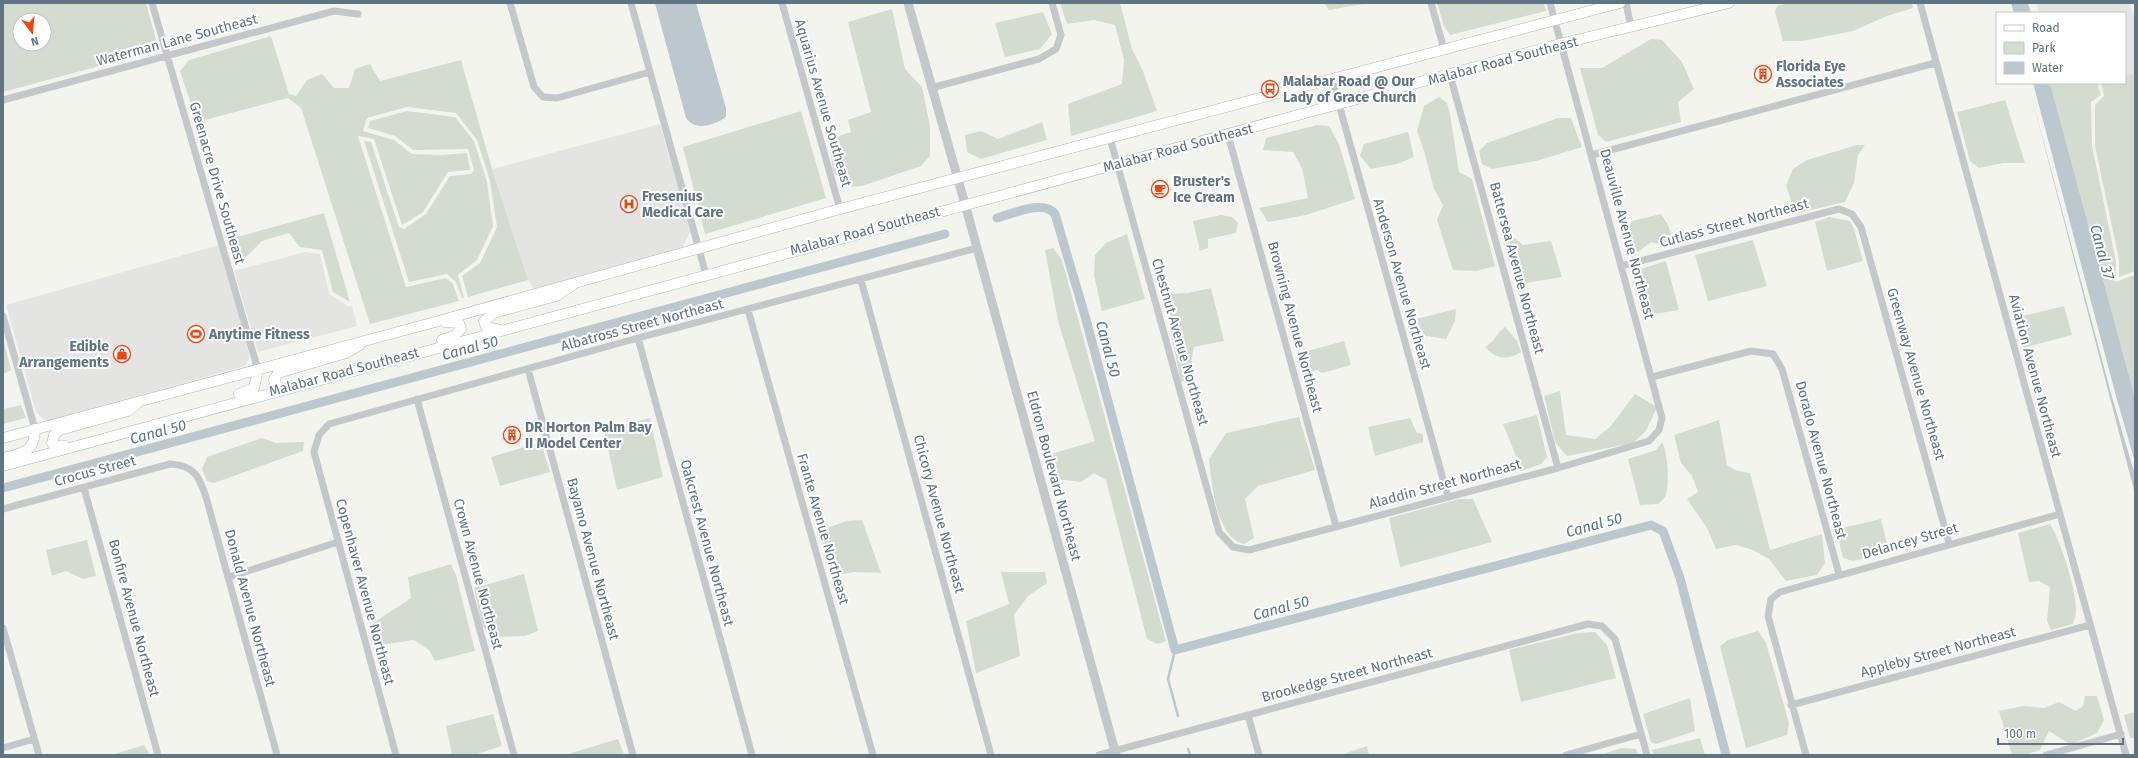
<svg xmlns="http://www.w3.org/2000/svg" width="2138" height="758" viewBox="0 0 2138 758" font-family="'Fira Sans',sans-serif">
	<style>
		.built { fill: #e4e5e3 }
		.green { fill: #d4dcd0; fill-rule: evenodd }
		.water { fill: #bcc8cd }
		.lines { fill: none; stroke-linecap: round; stroke-linejoin: round }
		.stream { stroke: #bcc8cd; stroke-width: 2.5 }
		.canal { stroke: #bcc8cd; stroke-width: 9 }
		.secondary-casing { stroke: #b4babe; stroke-width: 11 }
		.minor { stroke: #c5c8cb; stroke-width: 7 }
		.tertiary { stroke: #c5c8cb; stroke-width: 9 }
		.secondary { stroke: #fff; stroke-width: 10 }
		.labels { text-anchor: middle; dominant-baseline: central; stroke-width: 4; stroke-linejoin: round; paint-order: stroke }
		.street-label { font-size: 14px; fill: #607483; stroke: #fff }
		.poi-label { font-size: 14px; font-weight: bold; fill: #607483; stroke: #fff; text-anchor: start }
		.water-label { font-size: 15px; font-style: italic; fill: #5b7781; stroke: #fff }
	</style>
	<rect width="100%" height="100%" fill="#f4f4ef"/>
	<path class="built" d="M2036,3h94l5,18v52l-10,3v-63h-86z
		M660,124l10,36 4,6 16,66 -8,17 -147,42 -7,-11 -36,-111z
		M219,245l30,107v7l-4,7 -199,55 -5,-4 -5,-5 -30,-107z
		M305,252l15,2 9,40 19,12h4l5,20 -99,26 -24,-81z"/>
	<path class="green" d="M3,3h143l13,47 -156,42zM20,20h24v24h-24z
		M1060,3h60l12,46 11,22 14,40 -86,25 -3,-32 54,-20 2,-24 -9,-35 -21,-5 -27,4z
		M1324,3h45l-40,7z
		M1437,3h107l2,8 -96,24 -6,-9z
		M1788,3h124l1,5 -26,8 -34,15 -51,10h-19l-8,-29 2,-6z
		M892,9l13,60 17,18 8,39v30l-9,10 -59,20 -14,1 -15,-16 -4,-30 2,-3 20,-6 -3,-12 23,-8 -23,-90z
		M1043,12l9,22 -12,15 -35,8 -10,-34z
		M271,36l18,58 7,2 11,-16 15,-6 12,14h15l6,-19 15,-5 10,17 81,-21 31,109 36,111 -60,17 -6,-21 18,-13 17,-36 -7,-46 -13,-41 -21,-27 -49,-6 -40,11 -4,13 31,9 18,14 30,1 25,-2 3,17 -22,2 -25,40 -21,13 -28,-86 -16,-3 48,151 40,-9 7,6 6,17 -89,23 -69,-216 -13,-10 -91,24 -17,-51 9,-11z
		M1651,39l11,1 20,22 12,27 -16,13 3,20 -75,20 -8,-7 -18,-67h22z
		M2135,73v198l-16,6v-17l-24,-114v-41l9,-9 -3,-13h24v-7z
		M2050,83h47l4,12 -10,7 1,44 24,115 -1,21 20,-7v123z
		M1439,97l8,6 3,11 9,58 13,7 23,87 -18,5 -24,-1 -16,-50 6,-15 -9,-16 -10,-38 -7,-20 7,-25z
		M2005,100l20,63h-22l-24,5 -9,-7 -13,-49z
		M407,111l48,6 19,24 13,41 6,44 -16,34 -19,15 6,23h-2l-6,-16 -9,-8 -38,8 -45,-141 7,1 28,85 5,2 22,-15 24,-38 21,-2 3,-4 -6,-21 -55,1 -18,-14 -27,-8 2,-7z
		M801,111l25,87 -121,36 -22,-87z
		M1558,118h13l11,29 -46,14 -44,8 -10,-5 -3,-13 8,-8z
		M1042,122l5,18 -66,19 -14,-7 -2,-17 16,-4 17,8z
		M1317,125l12,1 10,18 16,55 -49,16 -38,7 -9,-14 49,-10 -6,-30 -9,-16 -30,-2 3,-12z
		M1408,132l6,25 -17,7 -26,5 -11,-13 4,-12z
		M1857,145h8l-7,10 -4,28 -9,19 -47,11 -4,-3 -8,-25 7,-16 14,-9z
		M324,213l26,89 -17,-10 -11,-42 -22,-3 -11,-14 -27,8 -18,18 -14,-20z
		M1661,214l7,11 6,17 -12,3 -11,-3 -13,10 -9,-4v-20l3,-7z
		M1221,215l11,2 6,6 -2,10 -28,6v9l-8,3 -7,-30z
		M1829,217l21,4 4,8 9,32 -36,10 -12,-49z
		M1127,234l18,65 -43,12 -8,-36 1,-20 11,-12z
		M1511,235l12,10 28,-4 11,36 -42,7 -5,-3 -13,-43z
		M1753,240l14,46 -59,15 -13,-46z
		M1053,248l9,12 104,381 -8,3 -11,-5 -41,-159 -12,-7 -13,9 -24,-3 -13,-23 51,-15 -37,-120 -13,-71z
		M1666,261l13,49 -30,5c-9,-14 -15,-30 -8,-46z
		M1211,288l13,53 -30,6 -6,32 -7,3 -11,-53v-35l18,-1z
		M2064,306l8,29 -49,13 -9,-30z
		M1456,309l-1,12 -9,18 -37,-6 -1,-12z
		M1505,327l12,14 4,11c-14,9 -25,7 -36,-5 11,-7 11,-13 20,-20z
		M3,339l8,31 -8,4z
		M1344,341l7,24 -29,8 -5,-3 -14,4 -6,-20z
		M1560,391l6,44 29,4 15,-12 25,-33 22,13 -11,24 -13,12 -66,13 -12,-14 -11,-46z
		M21,405l5,13 -23,6v-15z
		M1537,415l10,42 -6,7 -19,7 -19,-47z
		M1299,417l16,53 -57,16 -13,13 9,39 -10,6c-29,-8 -32,-60 -35,-85l17,-26z
		M650,418l13,59 -46,13 -13,-60z
		M1410,418l7,15 6,1v8l-48,14 -7,-29z
		M1719,420l8,45 8,5 15,3 20,77 52,-16 3,29 -8,12 -31,6 -17,-22 -16,-9 -17,-5 -20,4 -9,-21 -20,-29 11,-7 -6,-16 -11,-13 -7,-28z
		M262,438l14,5 28,-1 -1,9 -89,32 -7,-2 -5,-12 5,-12z
		M541,442l9,30 -50,14 -9,-29z
		M1662,442c6,10 8,45 3,55 -1,2 -5,5 -7,7l-18,1 -12,-46 28,-9z
		M1459,499h14l19,43 -92,25 -11,-49z
		M1881,519l8,33 -36,9 -10,-3 -6,-25 1,-4z
		M862,520l19,53 -27,-1 -20,4 -8,-18 -5,-28 26,-9z
		M2050,524c11,17 27,68 26,88 0,4 -2,8 -3,12l-22,6 -4,-9 3,-34 -11,-6 -10,1 -11,-49z
		M87,540l9,36 -13,3 -17,-8 -14,5 -6,-26z
		M451,564l5,11 19,76 -40,10 -6,-11 -15,-10 -41,6 -1,-22 39,-26 -3,-21z
		M1001,572h44l2,11 -19,13 -14,19 6,41 -44,17 -10,-52 43,-17z
		M524,574l14,57 -13,5 -33,1 -10,-11 -8,-38z
		M1758,631l8,12 23,80 -2,12 -41,13 -26,-102 8,-6z
		M1595,632l12,13 9,33 -95,24 -12,-52 69,-17z
		M2085,696h12l7,24 -7,13 -26,12 -22,-14 -9,19 -16,5h-12l-13,-44 24,-5 21,2 15,-6 17,9 7,-5z
		M1690,698l5,33 -39,13 -5,-2 -8,-28z
		M2135,712v26h-5l-6,-23z
		M493,714l9,32 -28,9h-22l-6,-29z
		M1700,738l5,17h-52l-1,-5z
		M618,739l6,16h-53v-2z
		M144,745l6,10h-39z
		M1367,746l2,9h-28z
		M1622,748l14,1 2,6h-39z"/>
	<path class="water" d="M655,3h41l30,105v9c-12,8 -30,15 -40,1z
		M2011,3h17l3,10h-17z
		M2028,83l84,314 23,78v19z
		M2033,83h17l85,315v64l-19,-66z"/>
	<g class="lines">
		<path class="stream" d="M1175,650l-7,29 10,37
			M1188,749l2,6"/>
		<path class="canal" d="M997,218c15,-4 47,-19 58,-4l30,102 90,334 476,-125 12,6 17,47 46,177
			M3,488l942,-254"/>
		<g class="secondary-casing">
			<path id="secondary" d="M500,330l-14,-3 -2,-6 10,-8 62,-17 17,-11
				M442,340l12,-4 7,-7 -2,-6 -14,-1
				M277,386l-3,-6 4,-7 68,-20 14,-8
				M239,394l15,-6 4,-18
				M3,438l432,-116 405,-113 780,-206
				M65,446h-11l-2,-3 2,-8 6,-5 68,-19 10,-8
				M3,458c20,-5 32,-6 32,-29
				M3,466l1557,-422 169,-41"/>
		</g>
		<path class="minor" d="M152,3l106,367
			M510,3l24,84 9,10 14,1 93,-26
			M631,3l75,272
			M782,3l58,206
			M1431,3l13,46
			M1626,3l5,24
			M1920,3l206,752
			M1450,75l108,393
			M1332,79l116,418
			M931,88l108,-29 17,-10 5,-14 -9,-32
			M3,100l331,-89 24,3
			M1228,135l108,391
			M1110,138l109,394 14,15 16,3 309,-82 91,-27 10,-11 3,-12 -112,-415
			M1592,155l343,-92
			M1621,266l218,-57 13,5 9,13 88,316
			M861,280l130,475
			M748,310l125,445
			M3,316l32,113
			M638,338l114,417
			M528,369l105,386
			M1652,377l99,-26 22,3 9,15 57,205
			M417,399l97,356
			M84,488l74,267
			M3,509l167,-45c24,1 29,12 36,33l71,258
			M229,577l109,-35
			M3,628l36,127
			M1791,705l299,-80
			M1248,715l11,40
			M3,748l31,-9
			M396,755l-82,-303 5,-17 10,-11 309,-86 339,-90
			M1099,755l489,-131 14,2 13,13 32,116
			M1566,755l75,-21
			M1806,755l-38,-139 3,-17 9,-7 280,-78
			M2046,755l75,-21"/>
		<path class="tertiary" d="M908,3l57,201 151,551"/>
		<use href="#secondary" class="secondary"/>
	</g>
	<defs>
		<g id="building-ring" transform="scale(0.9)"><circle r="9.5" fill="#fff" stroke="#f4430f" stroke-width="1.5"/><path d="M-4-6H4V6H1V3H-1V6H-4ZM-2.5-4.3h1.7v1.8h-1.7ZM.8-4.3h1.7v1.8H.8ZM-2.5-1h1.7V.8h-1.7ZM.8-1h1.7V.8H.8Z" fill="#f4430f"/></g>
		<g id="bus-ring" transform="scale(0.9)"><circle r="9.5" fill="#fff" stroke="#f4430f" stroke-width="1.5"/><path d="M-5-6H5V4H4V6H2V4H-2V6H-4V4H-5ZM-3.5-4V0h7V-4ZM-3.5 1.2v1.5H-2V1.2ZM2 1.2v1.5H3.5V1.2Z" fill="#f4430f"/></g>
		<g id="cafe-ring" transform="scale(0.9)"><circle r="9.5" fill="#fff" stroke="#f4430f" stroke-width="1.5"/><path d="M-5.5-4.5H6V0H3Q3 3.5 0 3.5H-2.5Q-5.5 3.5-5.5 0ZM3-3.2v2h1.7v-2ZM-6 4.5H4V6H-6Z" fill="#f4430f"/></g>
		<g id="hospital-ring" transform="scale(0.9)"><circle r="9.5" fill="#fff" stroke="#f4430f" stroke-width="1.5"/><path d="M-5-5h3v3.5h4V-5h3V5h-3V1.5h-4V5h-3Z" fill="#f4430f"/></g>
		<g id="stadium-ring" transform="scale(0.9)"><circle r="9.5" fill="#fff" stroke="#f4430f" stroke-width="1.5"/><path d="M0-5a6.5 5 0 1 0 0 10a6.5 5 0 1 0 0-10ZM-3.5-1.8h7v3.6h-7Z" fill="#f4430f"/></g>
		<g id="shop-ring" transform="scale(0.9)"><circle r="9.5" fill="#fff" stroke="#f4430f" stroke-width="1.5"/><path d="M-5-2.5h2.3a2.7 3.5 0 0 1 5.4 0H5L5.5 6h-11ZM-1.5-2.5h3a1.5 2.3 0 0 0-3 0Z" fill="#f4430f"/></g>
	</defs>
	<g fill-rule="evenodd">
		<use href="#building-ring" x="1763" y="74"/>
		<use href="#bus-ring" x="1270" y="89"/>
		<use href="#cafe-ring" x="1160" y="189"/>
		<use href="#hospital-ring" x="629" y="204"/>
		<use href="#stadium-ring" x="196" y="334"/>
		<use href="#shop-ring" x="122" y="354"/>
		<use href="#building-ring" x="512" y="435"/>
	</g>
	<g class="labels">
		<g class="street-label">
			<text transform="translate(177 40) rotate(-15)">Waterman Lane Southeast</text>
			<text transform="translate(1503 61) rotate(-15)">Malabar Road Southeast</text>
			<text transform="translate(823 103) rotate(74)">Aquarius Avenue Southeast</text>
			<text transform="translate(1178 148) rotate(-15)">Malabar Road Southeast</text>
			<text transform="translate(217 183) rotate(74)">Greenacre Drive Southeast</text>
			<text transform="translate(1734 223) rotate(-15)">Cutlass Street Northeast</text>
			<text transform="translate(865 231) rotate(-15)">Malabar Road Southeast</text>
			<text transform="translate(1627 234) rotate(75)">Deauville Avenue Northeast</text>
			<text transform="translate(1517 268) rotate(75)">Battersea Avenue Northeast</text>
			<text transform="translate(1402 284) rotate(74)">Anderson Avenue Northeast</text>
			<text transform="translate(642 325) rotate(-15)">Albatross Street Northeast</text>
			<text transform="translate(1295 327) rotate(75)">Browning Avenue Northeast</text>
			<text transform="translate(1180 342) rotate(74)">Chestnut Avenue Northeast</text>
			<text transform="translate(344 372) rotate(-15)">Malabar Road Southeast</text>
			<text transform="translate(1916 374) rotate(74)">Greenway Avenue Northeast</text>
			<text transform="translate(2035 376) rotate(75)">Aviation Avenue Northeast</text>
			<text transform="translate(1821 460) rotate(75)">Dorado Avenue Northeast</text>
			<text transform="translate(95 471) rotate(-15)">Crocus Street</text>
			<text transform="translate(1054 476) rotate(75)">Eldron Boulevard Northeast</text>
			<text transform="translate(1445 484) rotate(-15)">Aladdin Street Northeast</text>
			<text transform="translate(939 514) rotate(75)">Chicory Avenue Northeast</text>
			<text transform="translate(823 529) rotate(74)">Frante Avenue Northeast</text>
			<text transform="translate(1910 541) rotate(-16)">Delancey Street</text>
			<text transform="translate(707 543) rotate(75)">Oakcrest Avenue Northeast</text>
			<text transform="translate(593 559) rotate(75)">Bayamo Avenue Northeast</text>
			<text transform="translate(478 574) rotate(75)">Crown Avenue Northeast</text>
			<text transform="translate(365 592) rotate(75)">Copenhaver Avenue Northeast</text>
			<text transform="translate(250 608) rotate(75)">Donald Avenue Northeast</text>
			<text transform="translate(134 618) rotate(75)">Bonfire Avenue Northeast</text>
			<text transform="translate(1938 652) rotate(-15)">Appleby Street Northeast</text>
			<text transform="translate(1347 675) rotate(-15)">Brookedge Street Northeast</text>
		</g>
		<g class="poi-label">
			<text x="1776" y="66">Florida Eye<tspan x="1776" dy="16">Associates</tspan></text>
			<text x="1283" y="81">Malabar Road @ Our<tspan x="1283" dy="16">Lady of Grace Church</tspan></text>
			<text x="1173" y="181">Bruster's<tspan x="1173" dy="16">Ice Cream</tspan></text>
			<text x="642" y="196">Fresenius<tspan x="642" dy="16">Medical Care</tspan></text>
			<text x="209" y="334">Anytime Fitness</text>
			<text x="109" y="346" text-anchor="end">Edible<tspan x="109" dy="16">Arrangements</tspan></text>
			<text x="525" y="427">DR Horton Palm Bay<tspan x="525" dy="16">II Model Center</tspan></text>
		</g>
		<g class="water-label">
			<text transform="translate(2102 252) rotate(75)">Canal 37</text>
			<text transform="translate(470 348) rotate(-15)">Canal 50</text>
			<text transform="translate(1108 349) rotate(75)">Canal 50</text>
			<text transform="translate(158 432) rotate(-15)">Canal 50</text>
			<text transform="translate(1594 525) rotate(-15)">Canal 50</text>
			<text transform="translate(1281 608) rotate(-15)">Canal 50</text>
		</g>
	</g>
	<rect width="2138" height="758" fill="none" stroke="#607483" stroke-width="8"/>
	<rect x="1996" y="12" width="130" height="72" fill="#ffffff" stroke="#bfc7cd"/>
	<rect x="2004" y="25" width="20" height="6" fill="#ffffff" stroke="#bfc7cd"/>
	<text x="2032" y="32" font-size="12" fill="#607483">Road</text>
	<rect x="2004" y="42" width="20" height="12" fill="#d4dcd0" stroke="#bfc7cd"/>
	<text x="2032" y="52" font-size="12" fill="#607483">Park</text>
	<rect x="2004" y="62" width="20" height="12" fill="#bcc8cd" stroke="#bfc7cd"/>
	<text x="2032" y="72" font-size="12" fill="#607483">Water</text>
	<g transform="translate(32 32) rotate(164)"><circle r="19" fill="#ffffff" stroke="#bfc7cd"/>
	<path d="M0-3L7 15L0 10L-7 15Z" fill="#f4430f"/>
	<text y="-6" font-size="11" font-weight="bold" text-anchor="middle" fill="#607483">N</text>
	</g>
	<path d="M1998 738v6h125v-6" fill="none" stroke="#607483" stroke-width="2"/>
	<text x="2004" y="738" font-size="12" fill="#607483" stroke="#ffffff" stroke-width="3" paint-order="stroke">100 m</text>
</svg>
